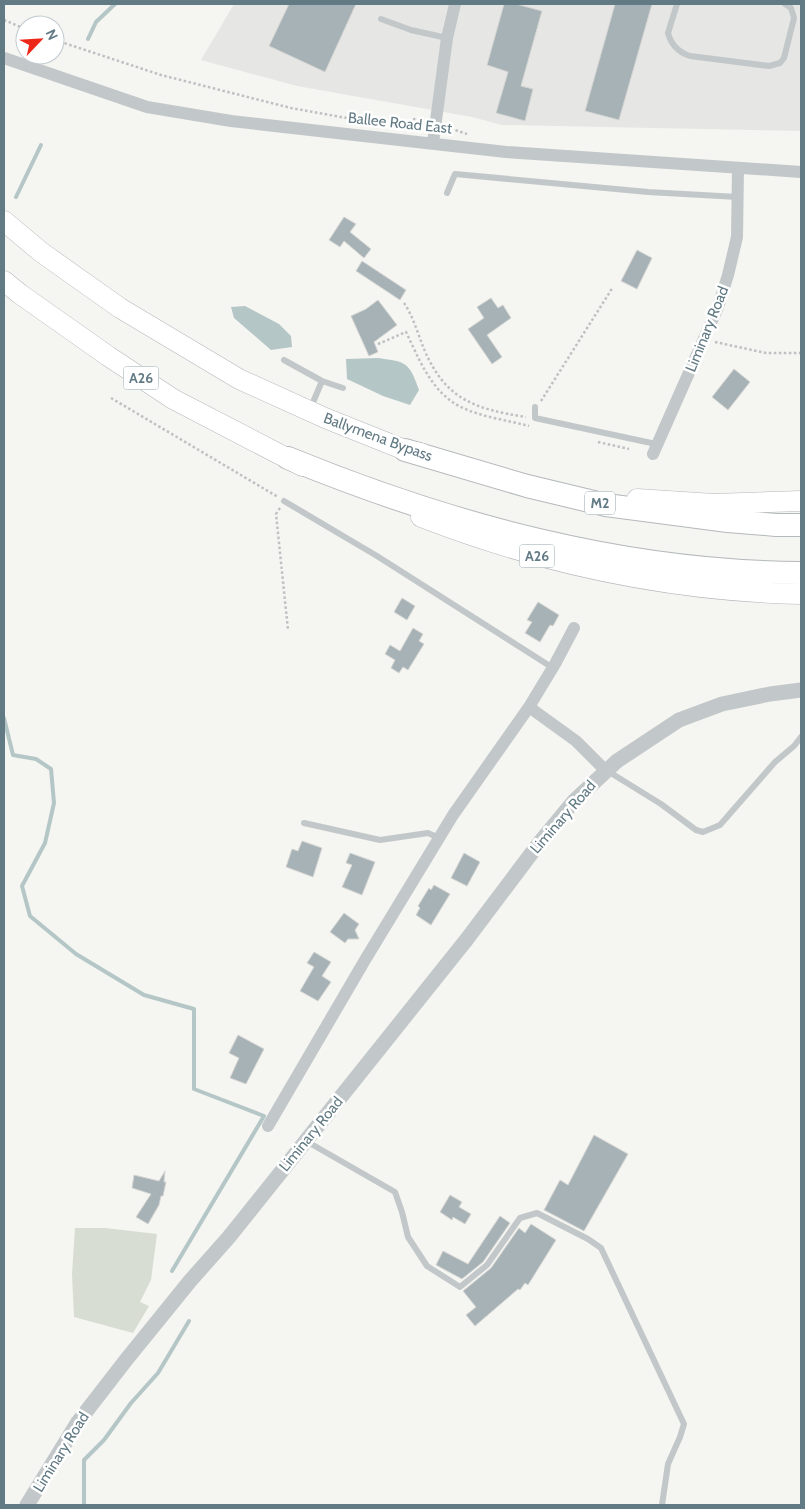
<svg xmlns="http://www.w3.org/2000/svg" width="805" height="1509" viewBox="0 0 805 1509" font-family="Cabin,sans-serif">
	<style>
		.built { fill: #e6e6e4 }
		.green { fill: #d7ddd2 }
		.water { fill: #b5c6c7 }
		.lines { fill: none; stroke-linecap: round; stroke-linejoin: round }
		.stream { stroke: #b5c6c7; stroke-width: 4 }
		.building { fill: #a6b2b5; stroke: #d6d6d4 }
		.trunk-casing { stroke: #b4b9bb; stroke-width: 21 }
		.motorway-casing { stroke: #b4b9bb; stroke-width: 24 }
		.path { stroke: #bec0c2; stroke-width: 2.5; stroke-dasharray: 2.5 2.5; stroke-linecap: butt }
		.service { stroke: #c2c7c9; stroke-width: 6 }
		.minor { stroke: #c2c7c9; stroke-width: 12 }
		.tertiary { stroke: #c2c7c9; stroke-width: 15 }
		.trunk { stroke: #fff; stroke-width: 20 }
		.motorway { stroke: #fff; stroke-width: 22 }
		.labels { text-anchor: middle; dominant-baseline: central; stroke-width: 5; stroke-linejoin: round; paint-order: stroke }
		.shield { fill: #fff; stroke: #91a2a9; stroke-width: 1 }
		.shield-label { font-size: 14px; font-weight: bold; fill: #627a84 }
		.street-label { font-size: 15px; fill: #627a84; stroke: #fff }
	</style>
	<rect width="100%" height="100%" fill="#f5f5f1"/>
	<path class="built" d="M234,4h567v127l-299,-6 -30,-8 -175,-31 -96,-26z"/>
	<path class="green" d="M75,1228h30l52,6 -6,46 -11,22 9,4 -16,27 -59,-16 -2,-43z"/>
	<path class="water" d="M245,306l34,18 12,12 1,11 -21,3 -37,-32 -3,-11z
		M378,358c29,4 31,4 41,32l-9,15 -27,-9 -36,-17 -1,-20z"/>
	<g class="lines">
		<path class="stream" d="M88,39l8,-17 19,-18
			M16,197l25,-52
			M4,718l9,37 23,4 15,10 3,34 -9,40 -23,43 8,30 46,38 68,41 50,14v80l70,27 -92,155
			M84,1505v-45l20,-20 27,-37 27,-30 31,-52"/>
	</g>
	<path class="building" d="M289,4h67l-31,68 -56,-26z
		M504,4h12l26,7 -21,75 12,3 -8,32 -29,-8 12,-41 -21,-7z
		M615,4h37l-33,116 -34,-9z
		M344,217l12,7 -6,8 21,17 -7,9 -20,-17 -4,6 -11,-7z
		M637,250l15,8 -15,31 -16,-8z
		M362,261l44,29 -6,10 -44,-29z
		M491,298l7,10 5,-3 8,13 -24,17 15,22 -10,7 -24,-35 16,-11 -7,-11z
		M378,300l19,25 -23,17 4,10 -9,4 -18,-40 15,-7z
		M734,369l16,13 -22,28 -16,-13z
		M402,598l13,8 -8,14 -13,-8z
		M538,602l21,13 -6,11 -3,-1 -10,17 -15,-9 7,-11 -5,-2z
		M413,628l10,6 -4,7 5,3 -16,26 -5,-3 -4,6 -8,-5 4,-8 -10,-6 5,-9 10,6z
		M302,841l20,7 -9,29 -27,-10 6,-18 6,2z
		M350,853l25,9 -13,33 -20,-8 10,-22 -6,-2z
		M464,853l16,9 -13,24 -16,-8z
		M434,885l16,9 -19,31 -15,-10 4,-7 -2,-2 11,-18 2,2z
		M344,913l15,11 -4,6 4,9h-11l-3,4 -15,-11z
		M314,952l17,10 -9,14 9,6 -13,19 -18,-10 14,-24 -7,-4z
		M238,1035l26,14 -18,35 -16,-6 9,-20 -10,-5z
		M594,1135l34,19 -44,77 -40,-21 16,-30 8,5z
		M165,1171l-1,11h2l-3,14h-2l-2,9 -11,19 -12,-7 15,-23 -19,-6 2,-13 25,6z
		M450,1195l12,7 -3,5 12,7 -6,10 -12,-7 -1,3 -12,-8z
		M500,1216l10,7 -27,39 -21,17 -26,-14 7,-14 25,13z
		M531,1224l25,16 -28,45 -3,-2 -5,7 -2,-1 -43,37 -9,-11 10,-8 -13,-16 28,-23 28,-40 6,5z"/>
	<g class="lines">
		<g class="trunk-casing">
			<path id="trunk" d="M4,221l37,31 79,56 119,71 86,39 80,32 16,3
				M4,281l16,13 88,62 65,43 129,67
				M637,499l77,5 87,-3
				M421,517c124,48 247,74 380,77"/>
		</g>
		<g class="motorway-casing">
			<path id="motorway" d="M405,450l122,36 79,19 122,16 48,4h25
				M288,458c164,67 336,114 513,115"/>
		</g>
		<path class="path" d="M4,20l21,9
			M55,40l106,35 130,33 89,16
			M413,119l11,2
			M446,127l21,7
			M404,303c9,13 14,31 20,46 21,50 50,60 102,68
			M715,342l51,11h35
			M378,344l28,-12c13,27 25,59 53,74 21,11 48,14 70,20
			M111,398l167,99
			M541,401l72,-114
			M598,442l31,7
			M280,508l-4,6 12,116"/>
		<path class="service" d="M677,4l-9,29c3,12 10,19 22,23l79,10 11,-3 4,-5 10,-40 -3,-10 -6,-4
			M381,19l30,11 36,8
			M447,193l8,-19 193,18 90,5
			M284,360l38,21 21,7
			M311,407l11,-26
			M535,407v11l121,26
			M284,501l93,55 176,112
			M606,770l55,34 35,26 7,2 17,-7 55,-63 19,-16 7,-9
			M304,823l76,17 48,-7 11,5
			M306,1141l89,51 7,20 6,25 19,29 33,21 27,-22 33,-47 17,-5 51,26 13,9 83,176 -4,13 -12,27 -6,41"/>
		<path class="minor" d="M4,58l143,49 84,14 275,31 295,20
			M433,143l14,-105 8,-34
			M653,454l65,-147 10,-32 9,-38 1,-69
			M529,707l47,34 29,29
			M268,1126l97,-166 88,-145 76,-108 26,-43 19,-36"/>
		<path class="tertiary" d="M27,1505l51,-83 48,-62 64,-79 39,-44 111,-139 127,-159 73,-97 34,-41 43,-40 62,-41 43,-16 48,-10 31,-4"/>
		<use href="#trunk" class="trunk"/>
		<use href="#motorway" class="motorway"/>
	</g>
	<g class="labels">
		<g class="shield">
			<rect x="123.5" y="366.5" width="35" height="23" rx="4"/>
			<rect x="585" y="491.5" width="30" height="23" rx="4"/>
			<rect x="519.5" y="544.5" width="35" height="23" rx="4"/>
		</g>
		<g class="shield-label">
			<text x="141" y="378">A26</text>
			<text x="600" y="503">M2</text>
			<text x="537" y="556">A26</text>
		</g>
		<g class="street-label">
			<text transform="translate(400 123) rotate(6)">Ballee Road East</text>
			<text transform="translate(707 329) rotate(-68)">Liminary Road</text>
			<text transform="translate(378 437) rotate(20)">Ballymena Bypass</text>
			<text transform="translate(563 817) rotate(-49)">Liminary Road</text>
			<text transform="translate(311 1134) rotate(-51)">Liminary Road</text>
			<text transform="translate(61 1452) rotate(-58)">Liminary Road</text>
		</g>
	</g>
	<rect width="805" height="1509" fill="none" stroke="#627a84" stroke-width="10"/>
	<g transform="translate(40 40) rotate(65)"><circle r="24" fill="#ffffff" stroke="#c0cace"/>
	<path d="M0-4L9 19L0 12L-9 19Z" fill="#ee2818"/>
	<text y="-8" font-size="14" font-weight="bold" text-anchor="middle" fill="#627a84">N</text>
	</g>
</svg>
